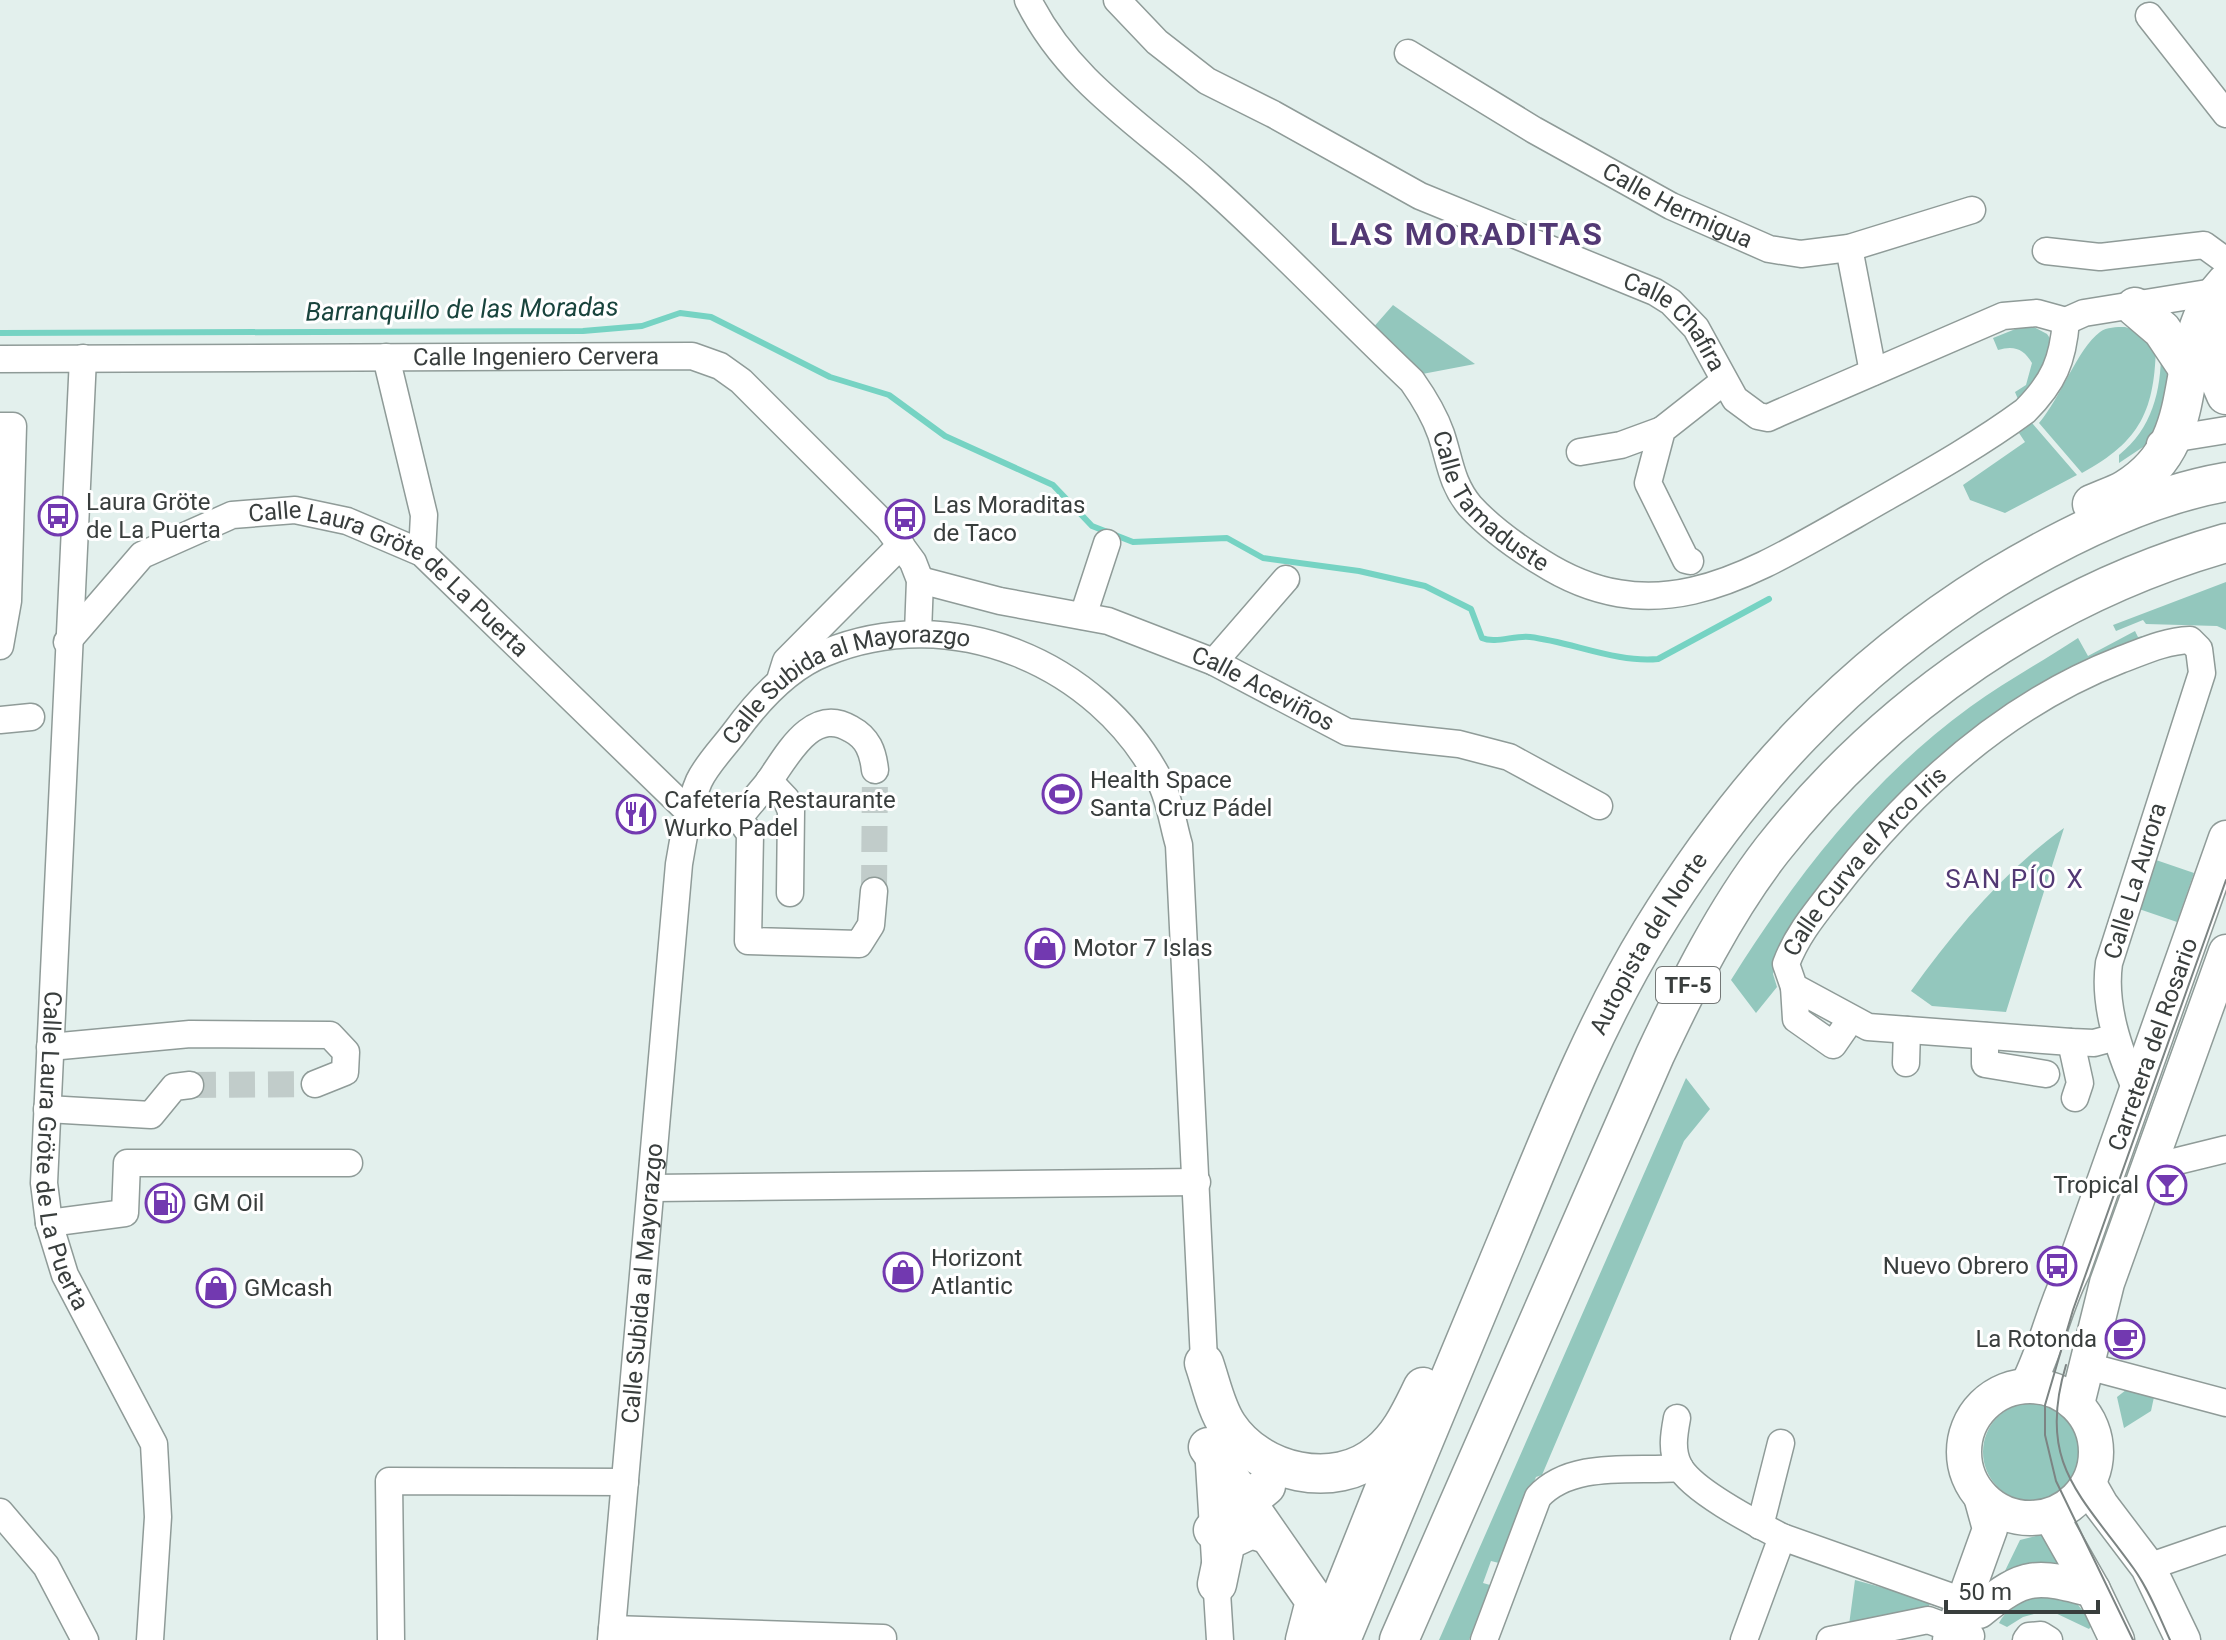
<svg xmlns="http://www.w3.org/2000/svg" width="2226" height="1640" viewBox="0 0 2226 1640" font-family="Roboto,sans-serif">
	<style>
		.green { fill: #93c7bd }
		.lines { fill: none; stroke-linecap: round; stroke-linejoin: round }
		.stream { stroke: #76d3c3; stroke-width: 6 }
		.minor-tunnel { stroke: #c1ccca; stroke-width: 26; stroke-dasharray: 26 13; stroke-linecap: butt }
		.minor-casing { stroke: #8f9b98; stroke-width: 29 }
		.major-casing { stroke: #8f9b98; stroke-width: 37 }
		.highway-casing { stroke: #8f9b98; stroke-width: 41 }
		.minor { stroke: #fff; stroke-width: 26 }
		.major { stroke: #fff; stroke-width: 34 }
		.highway { stroke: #fff; stroke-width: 38 }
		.tram { stroke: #7c8483; stroke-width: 2 }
		.labels { text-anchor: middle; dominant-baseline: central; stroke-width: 6; stroke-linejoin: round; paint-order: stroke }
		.shield { fill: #fff; stroke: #747877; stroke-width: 2 }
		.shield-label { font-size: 22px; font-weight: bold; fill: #393e3d }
		.street-label { font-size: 24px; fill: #393e3d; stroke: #fff }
		.poi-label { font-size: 24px; fill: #393e3d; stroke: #fff; text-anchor: start }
		.water-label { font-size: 26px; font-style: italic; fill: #19443d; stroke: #fff }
		.neighbourhood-label { font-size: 26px; letter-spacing: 2px; fill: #523974; stroke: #fff }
		.district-label { font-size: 32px; font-weight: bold; letter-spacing: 2px; fill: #523974; stroke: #fff }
	</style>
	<rect width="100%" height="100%" fill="#e3f0ed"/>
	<path class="green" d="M1393,305l82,59 -58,11 -46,-45z
		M2028,324l19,10 11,16 -38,54 -5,-12 11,-7 6,-22c-8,-14 -18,-18 -34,-13l-5,-12z
		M2125,327l16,5 15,11c-1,67 -15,98 -74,130l-43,-50c21,-24 39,-75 61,-91 7,-5 16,-5 25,-5z
		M2161,344l14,34 -20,61 -36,24v-8c35,-28 43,-68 42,-111z
		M2032,423l45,52 -72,38 -35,-13 -7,-15 62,-43 -6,-9z
		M2226,582v48l-9,-4 -71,-2 -3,-4 -27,11 -3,-6z
		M2135,631l3,6 22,-4 -155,80 -224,236 -8,25 4,13 -21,26 -25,-33c65,-104 139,-200 239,-273 35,-25 73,-46 108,-69l10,18z
		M2064,828l-58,184 -74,-6 -21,-15c44,-61 92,-119 153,-163z
		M2156,860l38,13 -17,49 -38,-13z
		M1686,1078l24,31 -26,32 -142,334 -6,2 -37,86 -8,-2 -8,22 7,2 -21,55h-30z
		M2126,1390l28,7 -3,14 -27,17 -7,-31z
		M1983 1452a49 49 0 1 1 98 0a49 49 0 1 1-98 0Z
		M2040,1535l11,3 24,38 -72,-1 17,-35z
		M1855,1580l76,21 -6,13 -76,11z
		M2043,1594l32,7 18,23 -4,5 -40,-19 -26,7 -16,10 -8,-4c8,-16 27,-26 44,-29z"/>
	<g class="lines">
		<path class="stream" d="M0,333l583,-2 59,-5 38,-13 31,4 119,60 59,18 56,41 108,49 39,41 41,16 94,-4 36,20 96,13 66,15 46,23 11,29c13,6 33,-3 48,-1 42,5 86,26 128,22l111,-60"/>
		<path class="minor-tunnel" d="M874,891l1,-121
			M190,1085l125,-1"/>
		<g class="minor-casing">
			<g id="minor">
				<path id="s1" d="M1028,0c39,79 109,122 173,178 73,64 140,136 211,203 12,17 22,33 29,53 9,27 10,49 29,72 21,23 45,40 71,56 116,74 209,12 314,-47 57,-33 117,-65 170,-104 29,-29 38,-51 41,-90"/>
				<path id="s2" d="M1117,0l40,42 50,39 66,33 147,82 235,96 16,10 25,26 39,71 23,17 10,2 11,-5 224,-97 34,-3 29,8"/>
				<path d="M2149,16l77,98"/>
				<path id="s3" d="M1408,53l126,77 137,76 98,43 32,5 48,-6 123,-38"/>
				<path d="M1849,248l24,124"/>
				<path d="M2046,251l54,6 104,-12 22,16"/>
				<path d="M2066,321l18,-8 142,-23"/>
				<path d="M386,357l38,158 -2,38"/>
				<path id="s4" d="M83,358l-39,825 5,40 16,52 89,169 4,73 -8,123"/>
				<path id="s5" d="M0,359l692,-3 28,10 21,15 147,147 25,34 7,18 -2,53"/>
				<path d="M0,426h13l-5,175 -8,45"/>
				<path d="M2160,444l11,-5 55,-9"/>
				<path d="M1580,452l41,-7 41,-15"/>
				<path d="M1690,561l-4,-1 -38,-77 14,-53 61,-48"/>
				<path id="s6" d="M920,580l80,21 108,20 106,41 133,70 112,12 50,13 90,49"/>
				<path d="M1083,616l24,-73"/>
				<path id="s7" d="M67,642l75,-87 90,-40 63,-5 52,11 75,32 267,259"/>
				<path d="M1214,662l72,-83"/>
				<path d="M781,677l5,-16 115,-116"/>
				<path d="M0,720l31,-3"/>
				<path d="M769,781l17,18 5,12 -1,82"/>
				<path d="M739,818l11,16 -2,107 111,3 12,-19 3,-34"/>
				<path d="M688,819l32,3 19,-4c9,-12 19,-23 28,-34 19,-26 44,-79 84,-55 17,9 22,23 24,41"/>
				<path d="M1794,987l2,32 37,26 18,-26"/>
				<path d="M1985,1036v28l61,10"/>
				<path id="s8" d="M2116,1037l-22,6 -23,-1 -203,-15 -74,-40 -8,-23c10,-27 27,-48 45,-71 76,-99 171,-187 289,-233 24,-9 45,-19 70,-20l9,9 3,24 -93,290c-6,43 10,87 27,127"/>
				<path d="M2071,1042l9,41 -5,15"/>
				<path d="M50,1047l140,-13 140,1 16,17 -1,20 -30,12"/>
				<path d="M1906,1063l1,-33"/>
				<path d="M47,1109l104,6 23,-28 16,-2"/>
				<path d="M2149,1168l77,-19"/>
				<path d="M653,1188l544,-6"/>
				<path d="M49,1223l76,-10 2,-50h222"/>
				<path d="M2087,1366l139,37"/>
				<path d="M1677,1418c-3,16 -6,33 2,48 13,25 78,58 103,71l181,64"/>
				<path d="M1208,1448l12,192"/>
				<path d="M0,1512l46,54 39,74"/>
				<path d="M1760,1526l21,-83"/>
				<path d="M2148,1567l78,-27"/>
				<path d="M612,1629l271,9"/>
				<path d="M1321,1631l76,-190"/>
				<path d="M391,1640l-2,-159 236,1"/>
				<path id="s9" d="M611,1640l68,-776c5,-28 9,-57 20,-83 8,-17 24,-33 36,-49 22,-30 54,-65 90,-79 126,-52 273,9 335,128 10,19 13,44 19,64l26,536"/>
				<path d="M1484,1640l54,-143c34,-37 96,-25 142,-29"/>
				<path d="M1744,1640l38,-103"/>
				<path d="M1830,1640l98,-20 43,16"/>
				<path d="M2026,1640l3,-4 12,-1 8,5"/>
			</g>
		</g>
		<g class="major-casing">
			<g id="major">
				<path id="s10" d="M2028,1384c19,-37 26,-77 45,-114l153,-432"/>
				<circle cx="2030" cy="1452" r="66"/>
				<path d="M2077,1404l30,-121 119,-331"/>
				<path d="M2089,1484l12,21 47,62 35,73"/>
				<path d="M2051,1516l42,74 24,50"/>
				<path d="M1979,1611c47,-38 57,-36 114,-21"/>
				<path d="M1950,1640l40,-111 -8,-29"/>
			</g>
		</g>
		<g class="highway-casing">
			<g id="highway">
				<path d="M2135,307l27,23 28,42"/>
				<path d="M2217,325l-4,40 13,30"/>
				<path d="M2092,504c11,-5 24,-9 34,-15 69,-42 51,-109 76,-170 5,-13 15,-26 24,-36"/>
				<path d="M1204,1363c7,20 12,46 24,63 31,47 107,65 151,27 22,-18 32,-42 44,-66"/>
				<path d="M1208,1447l107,154 -10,39"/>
				<path d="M1213,1530l53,-44"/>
				<path d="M1217,1584l9,-43 26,-12 8,3"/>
				<path id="s11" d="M1341,1640c52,-125 104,-250 156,-375 46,-109 92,-232 154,-333 90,-147 196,-262 343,-353 70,-42 151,-83 232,-97"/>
				<path d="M1399,1640l256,-585c33,-70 69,-143 117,-205 115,-146 275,-256 454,-307"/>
			</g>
		</g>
		<use href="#minor" class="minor"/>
		<use href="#major" class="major"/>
		<use href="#highway" class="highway"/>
		<path class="tram" d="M2066,1365c-30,99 16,131 68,204 15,21 25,47 36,71
			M2133,1640l-77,-159 -11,-46v-30l28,-95 153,-430"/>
	</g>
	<defs>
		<g id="bus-ring" transform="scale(2)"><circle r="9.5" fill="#fff" stroke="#7239b0" stroke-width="1.5"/><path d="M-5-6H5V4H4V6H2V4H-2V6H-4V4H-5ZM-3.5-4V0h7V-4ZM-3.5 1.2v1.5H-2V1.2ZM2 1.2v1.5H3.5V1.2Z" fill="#7239b0"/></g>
		<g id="stadium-ring" transform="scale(2)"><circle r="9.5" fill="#fff" stroke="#7239b0" stroke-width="1.5"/><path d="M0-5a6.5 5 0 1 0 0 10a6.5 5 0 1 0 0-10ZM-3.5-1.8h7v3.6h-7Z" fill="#7239b0"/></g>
		<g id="restaurant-ring" transform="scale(2)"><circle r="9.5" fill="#fff" stroke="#7239b0" stroke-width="1.5"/><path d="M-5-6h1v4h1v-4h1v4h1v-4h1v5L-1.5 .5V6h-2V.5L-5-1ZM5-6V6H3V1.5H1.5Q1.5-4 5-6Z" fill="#7239b0"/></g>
		<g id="shop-ring" transform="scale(2)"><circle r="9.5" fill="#fff" stroke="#7239b0" stroke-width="1.5"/><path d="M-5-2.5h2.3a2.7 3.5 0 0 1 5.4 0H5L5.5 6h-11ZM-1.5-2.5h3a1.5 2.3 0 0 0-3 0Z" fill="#7239b0"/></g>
		<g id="bar-ring" transform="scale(2)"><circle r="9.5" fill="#fff" stroke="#7239b0" stroke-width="1.5"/><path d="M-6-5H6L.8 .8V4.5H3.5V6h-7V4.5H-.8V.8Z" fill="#7239b0"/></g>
		<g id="fuel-ring" transform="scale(2)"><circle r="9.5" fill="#fff" stroke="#7239b0" stroke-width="1.5"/><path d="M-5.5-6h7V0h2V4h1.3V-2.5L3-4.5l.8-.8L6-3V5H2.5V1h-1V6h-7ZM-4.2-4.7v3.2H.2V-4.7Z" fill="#7239b0"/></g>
		<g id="cafe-ring" transform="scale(2)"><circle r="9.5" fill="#fff" stroke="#7239b0" stroke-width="1.5"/><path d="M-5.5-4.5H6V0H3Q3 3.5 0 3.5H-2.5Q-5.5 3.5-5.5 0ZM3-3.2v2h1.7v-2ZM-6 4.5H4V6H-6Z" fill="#7239b0"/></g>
	</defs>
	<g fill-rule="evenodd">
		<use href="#bus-ring" x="58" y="516"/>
		<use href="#bus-ring" x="905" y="519"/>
		<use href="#stadium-ring" x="1062" y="794"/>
		<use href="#restaurant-ring" x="636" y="814"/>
		<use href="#shop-ring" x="1045" y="948"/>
		<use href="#bar-ring" x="2167" y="1185"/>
		<use href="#fuel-ring" x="165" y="1203"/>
		<use href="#bus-ring" x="2057" y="1266"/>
		<use href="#shop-ring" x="903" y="1272"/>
		<use href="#shop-ring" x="216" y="1288"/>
		<use href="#cafe-ring" x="2125" y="1339"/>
	</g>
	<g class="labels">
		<rect class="shield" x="1656" y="967" width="64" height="36" rx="6"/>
		<g class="shield-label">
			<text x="1688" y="985">TF-5</text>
		</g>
		<g class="street-label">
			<text stroke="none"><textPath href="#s3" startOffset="310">Calle Hermigua</textPath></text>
			<text stroke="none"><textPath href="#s2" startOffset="652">Calle Chafira</textPath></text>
			<text stroke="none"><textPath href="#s5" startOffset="536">Calle Ingeniero Cervera</textPath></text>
			<text stroke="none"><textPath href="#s1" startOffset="690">Calle Tamaduste</textPath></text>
			<text stroke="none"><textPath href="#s7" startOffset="392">Calle Laura Gröte de La Puerta</textPath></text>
			<text stroke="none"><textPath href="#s6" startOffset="362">Calle Aceviños</textPath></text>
			<text stroke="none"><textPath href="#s9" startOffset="1054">Calle Subida al Mayorazgo</textPath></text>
			<text stroke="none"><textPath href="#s8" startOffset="488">Calle Curva el Arco Iris</textPath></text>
			<text transform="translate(2135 881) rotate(-73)">Calle La Aurora</text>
			<text stroke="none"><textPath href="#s11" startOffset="762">Autopista del Norte</textPath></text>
			<text stroke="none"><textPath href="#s10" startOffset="362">Carretera del Rosario</textPath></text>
			<text stroke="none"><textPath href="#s4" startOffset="796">Calle Laura Gröte de La Puerta</textPath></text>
			<text stroke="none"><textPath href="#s9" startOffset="358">Calle Subida al Mayorazgo</textPath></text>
		</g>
		<g class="poi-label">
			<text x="86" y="502">Laura Gröte<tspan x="86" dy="28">de La Puerta</tspan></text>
			<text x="933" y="505">Las Moraditas<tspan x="933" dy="28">de Taco</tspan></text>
			<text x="1090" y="780">Health Space<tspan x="1090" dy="28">Santa Cruz Pádel</tspan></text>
			<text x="664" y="800">Cafetería Restaurante<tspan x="664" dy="28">Wurko Padel</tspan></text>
			<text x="1073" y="948">Motor 7 Islas</text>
			<text x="2139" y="1185" text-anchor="end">Tropical</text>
			<text x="193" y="1203">GM Oil</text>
			<text x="931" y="1258">Horizont<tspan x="931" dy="28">Atlantic</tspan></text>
			<text x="2029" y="1266" text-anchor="end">Nuevo Obrero</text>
			<text x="244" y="1288">GMcash</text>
			<text x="2097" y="1339" text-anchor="end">La Rotonda</text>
		</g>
		<g class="water-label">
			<text transform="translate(462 309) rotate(-1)">Barranquillo de las Moradas</text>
		</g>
		<g class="neighbourhood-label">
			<text x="2015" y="879">SAN PÍO X</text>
		</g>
		<g class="district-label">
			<text x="1467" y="234">LAS MORADITAS</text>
		</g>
	</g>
	<path d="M1946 1600v12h152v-12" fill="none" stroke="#393e3d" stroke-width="4"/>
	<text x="1958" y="1600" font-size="24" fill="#393e3d" stroke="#ffffff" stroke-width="6" paint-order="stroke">50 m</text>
</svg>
